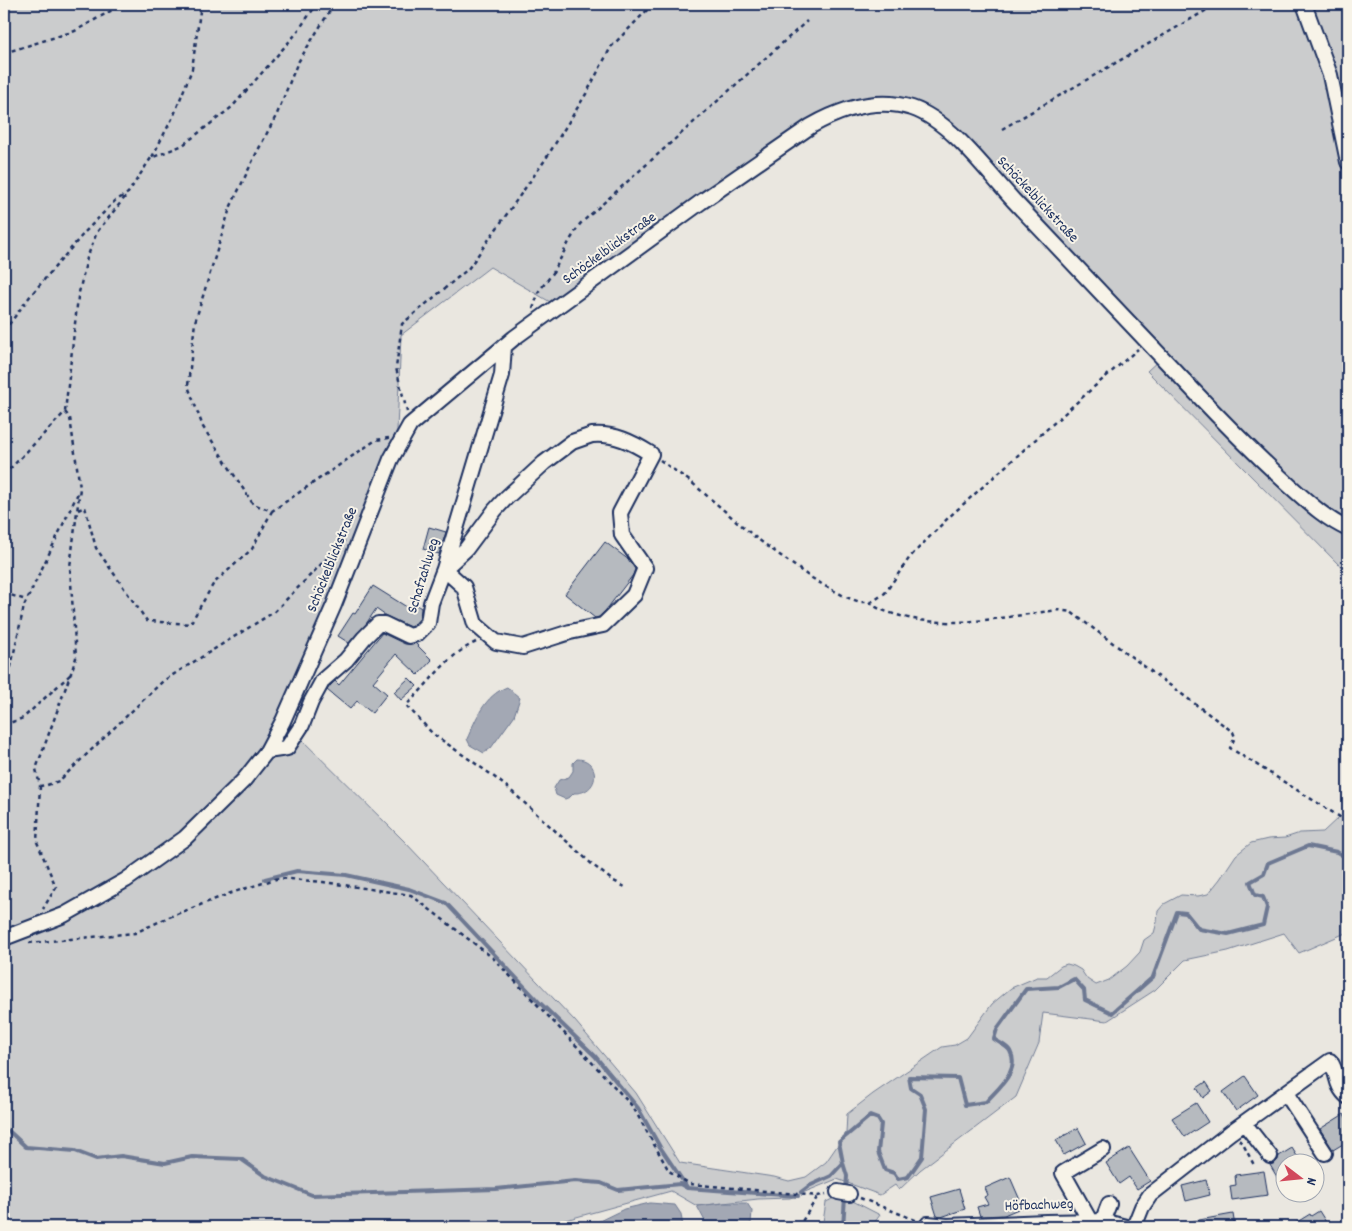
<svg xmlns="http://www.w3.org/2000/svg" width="1352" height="1231" viewBox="0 0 1352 1231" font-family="Dekko,sans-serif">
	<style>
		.green { fill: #cbcccd; stroke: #737e96 }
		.water { fill: #a3a8b4; stroke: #6d7892 }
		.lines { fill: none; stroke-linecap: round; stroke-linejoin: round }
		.stream { stroke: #6d7892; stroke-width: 4 }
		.building { fill: #b6babf; stroke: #1b2f5e }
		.minor-casing { stroke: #1b2f5e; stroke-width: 18 }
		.path { stroke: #1b2f5e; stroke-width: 2.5; stroke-dasharray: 4 4; stroke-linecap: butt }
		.minor { stroke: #f7f3e8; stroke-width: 14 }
		.labels { text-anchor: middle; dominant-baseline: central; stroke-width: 4; stroke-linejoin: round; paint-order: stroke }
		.street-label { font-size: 15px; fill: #1b2f5e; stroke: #f7f3e8 }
	</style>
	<rect width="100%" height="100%" fill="#eae7e0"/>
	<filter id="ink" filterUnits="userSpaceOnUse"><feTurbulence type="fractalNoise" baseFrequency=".02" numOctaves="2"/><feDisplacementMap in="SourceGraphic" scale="10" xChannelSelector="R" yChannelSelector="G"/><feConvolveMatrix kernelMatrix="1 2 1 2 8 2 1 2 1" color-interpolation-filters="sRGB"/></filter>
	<g filter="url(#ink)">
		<path class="green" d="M4,4h1296l24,64 24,113v342l-26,-15 -69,-64 -310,-325 -82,-19 -309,203 -62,-36 -89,68 -4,95 -32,76 -36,98 -48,115 123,122 171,180 61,72 44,70 94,14 15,4 17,-4 20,-15 20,-29 1,-19 26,-20 69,-47 13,-2 12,-7 25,-34 19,-16 26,-11h10l14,-11 6,-2 7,2 7,4 6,9 9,6 13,-5 18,-14 13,-14 4,-12 10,-7 3,-11 1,-11 6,-7 17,-9 17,1 10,-2 12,-15 16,-24 15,-12 17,-4 17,-1 15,-5 23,-1 16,-15h7l2,-4v119l-49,21 -15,-20 -56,18 -43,9 -30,30 -48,31 -64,-8 -4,30 -23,54 -96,73 -21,20 -4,-5 -15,10 -43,-16 -47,19 -32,1 -61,7 -26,-15 -131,36h-74l-5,-5 -100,-1 -97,6h-260z
			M1307,4h41v142z
			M1159,360l189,174v40l-201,-203z
			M841,1195l39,20 -9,12h-54l6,-5 3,-20z"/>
		<path class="water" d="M507,687l13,11 -6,18 -23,32 -7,5 -14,-8 -3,-6c9,-20 17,-43 40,-52z
			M577,759c24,0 24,35 -3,34l-4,4 -5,2 -9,-4 -2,-7 5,-8 10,-3 4,-6v-8z
			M650,1203l25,2 6,9 2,13h-96l37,-18z
			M724,1203h23l5,8 -1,12 -5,4h-33l-6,-2 -10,-19z"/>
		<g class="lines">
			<path class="stream" d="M265,879l32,-8 49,4 63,14 37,14 94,100 55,53 43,52 22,39 27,40
				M4,1129l6,3 16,15 49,4 21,8 25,-3 44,7 27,-6 49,2 24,17 47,19 184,-6 79,-8 26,2 17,7 62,-6 7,4 111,8
				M846,1190l1,-14 -4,-13 -4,-21 31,-26 8,3 3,5 -3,28 7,18 9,3 4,6 10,-2 14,-20 4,-48 -6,-15 -9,-6 -2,-11 49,1 7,27 21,-3c11,-13 35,-31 24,-51 -3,-5 -11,-8 -16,-12l3,-10 29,-40 33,-2 15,-8 10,11 1,10 27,13 41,-36 24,-65 9,1 13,16 29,5 35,-9 4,-18 -4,-10 -8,-2 -5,-13 14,-8 4,-11 40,-17 29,6 8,5 3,-1
				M801,1192l8,-6 22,-10 12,-13
				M843,1227l2,-30"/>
		</g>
		<path class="building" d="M429,527l17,5 -7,22 -16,-5z
			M605,542l24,18 6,9 -2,6 -27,35 -7,7 -4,1 -30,-24z
			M373,586l37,23 4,-6 7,5 -1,10 -7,8 -3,1 -24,-11 -10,-7 -10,15 -17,19 -11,-7 15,-23 2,1z
			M382,633l23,11 10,-1 17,17 -14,15 -22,-21 -23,28 14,12 -15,19 -15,-12 -7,8 -23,-19 3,-4 5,-5 4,4z
			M409,678l8,8 -16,14 -7,-8z
			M1245,1076l13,19 -22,16 -13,-19z
			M1206,1082l6,9 -9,7 -6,-10z
			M1196,1103l12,19 -23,15 -13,-19z
			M1344,1114l4,7v20l-15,9 -13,-21z
			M1078,1128l8,15 -22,12 -8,-15z
			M1129,1148l21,33 -13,8 -8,-12 -10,7 -13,-21z
			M1292,1148l10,16h-18v25l-14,-24 5,-2 3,-3 1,-4z
			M1264,1171l4,24 -36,5 -2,-14 6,-1 -1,-10z
			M1010,1177l13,30 -19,8 -24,1 -3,-9 11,-3 -4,-7 4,-2 -3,-7z
			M1206,1180l4,15 -24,6 -4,-15z
			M959,1189l6,20 -24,8 -4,-1 -6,-19z
			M1319,1211l10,16h-40l21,-13 1,2z
			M1233,1214l2,13h-47v-5z"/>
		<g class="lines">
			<g class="minor-casing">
				<path id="minor" d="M1304,4l26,71 18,87
					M592,435c22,-2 40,7 59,19l-31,59 2,22 23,33 -11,27 -31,30 -33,7 -47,15 -27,-5 -21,-18 -11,-37 -20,-18 22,-20 29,-39 11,-12 38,-35 28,-21z
					M267,751l20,-3 15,-23 9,-23 12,-22 23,-20 18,-22 14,-14h6l25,12 8,-2 11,-11 3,-20 13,-34 58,-194 2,-29
					M4,938l60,-23 62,-35 59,-42 59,-58 23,-29 16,-30 51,-116 57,-146 19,-34 104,-87 187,-136 110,-76c30,-17 66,-29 101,-18 39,13 75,64 102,93 60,64 120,127 180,190 31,33 63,65 97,96 18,16 35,32 57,42
					M1286,1093l39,60
					M1244,1123l26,33
					M838,1192l11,2
					M1090,1221l-27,-48 40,-24
					M928,1224l19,2 99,-4 56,-1 24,6
					M1100,1227l9,-23
					M1134,1227l8,-20 8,-12 81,-63 99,-71c9,13 4,24 18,36"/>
			</g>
			<path class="path" d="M334,4l-37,60 -20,50 -22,42 -25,52 -35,114 -7,64 15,41 50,77 19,7 104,-71 13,-2
				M4,5l2,-1
				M4,53l71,-22 48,-27
				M1002,129l215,-125
				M152,157l22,-42 18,-46 9,-65
				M533,309l6,-18 14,-18 16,-31 11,-18 227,-203
				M4,331l27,-36 54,-63 30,-31 13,-8 23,-35 32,-13 49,-38 63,-72 22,-31
				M65,412l5,6 10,70 -10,79 6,91 -5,15 -35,96 4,17 7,-1 12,-4 104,-100 111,-69 71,-72
				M407,412l-11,-44 6,-44 66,-55 77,-109 41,-66 25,-47 42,-43
				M660,460l31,22 64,55 52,38 18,11 21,11 14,5h11l4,-2 10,-7 25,-36 38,-39 147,-132 43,-37
				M4,475l61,-63 13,-115 9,-39 10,-26 29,-36
				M78,510l7,-3 11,41 51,73 43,3 24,-41 38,-34 20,-38
				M4,593l22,7
				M869,602c8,7 18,10 28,13 52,16 108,1 162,-5l12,2 162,120 2,5 -5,11 118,74
				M476,642c-32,15 -45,41 -70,63l27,29 56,39 18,14 87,79 18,14 13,7
				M4,699l20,-93 55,-115
				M4,725l19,-7 48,-44
				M40,786l-3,56 19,45 -13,22
				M29,943l106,-10 34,-16 62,-24 48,-15 44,4 88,13 82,63 93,98 47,51 36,64 21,13 128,12 8,-2
				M1239,1140l5,6 10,19
				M860,1198l58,23
				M797,1227l4,-4 17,-27"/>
			<use href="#minor" class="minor"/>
		</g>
	</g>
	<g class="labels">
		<g class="street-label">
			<text transform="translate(1037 200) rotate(47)">Schöckelblickstraße</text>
			<text transform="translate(610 249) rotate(-36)">Schöckelblickstraße</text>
			<text transform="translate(333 560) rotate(-68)">Schöckelblickstraße</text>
			<text transform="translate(424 576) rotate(-73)">Schafzahlweg</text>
			<text transform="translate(1039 1206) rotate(-2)">Höfbachweg</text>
		</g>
	</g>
	<rect width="1352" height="1231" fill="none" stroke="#f7f3e8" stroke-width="20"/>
	<rect x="10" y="10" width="1332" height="1211" fill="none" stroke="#1b2f5e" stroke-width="2" filter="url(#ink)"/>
	<g transform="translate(1300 1178) rotate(106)"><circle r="24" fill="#f7f3e8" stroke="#9fa5b1"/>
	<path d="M0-4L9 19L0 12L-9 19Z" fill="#d1495b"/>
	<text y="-8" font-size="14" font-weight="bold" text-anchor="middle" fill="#1b2f5e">N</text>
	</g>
</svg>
